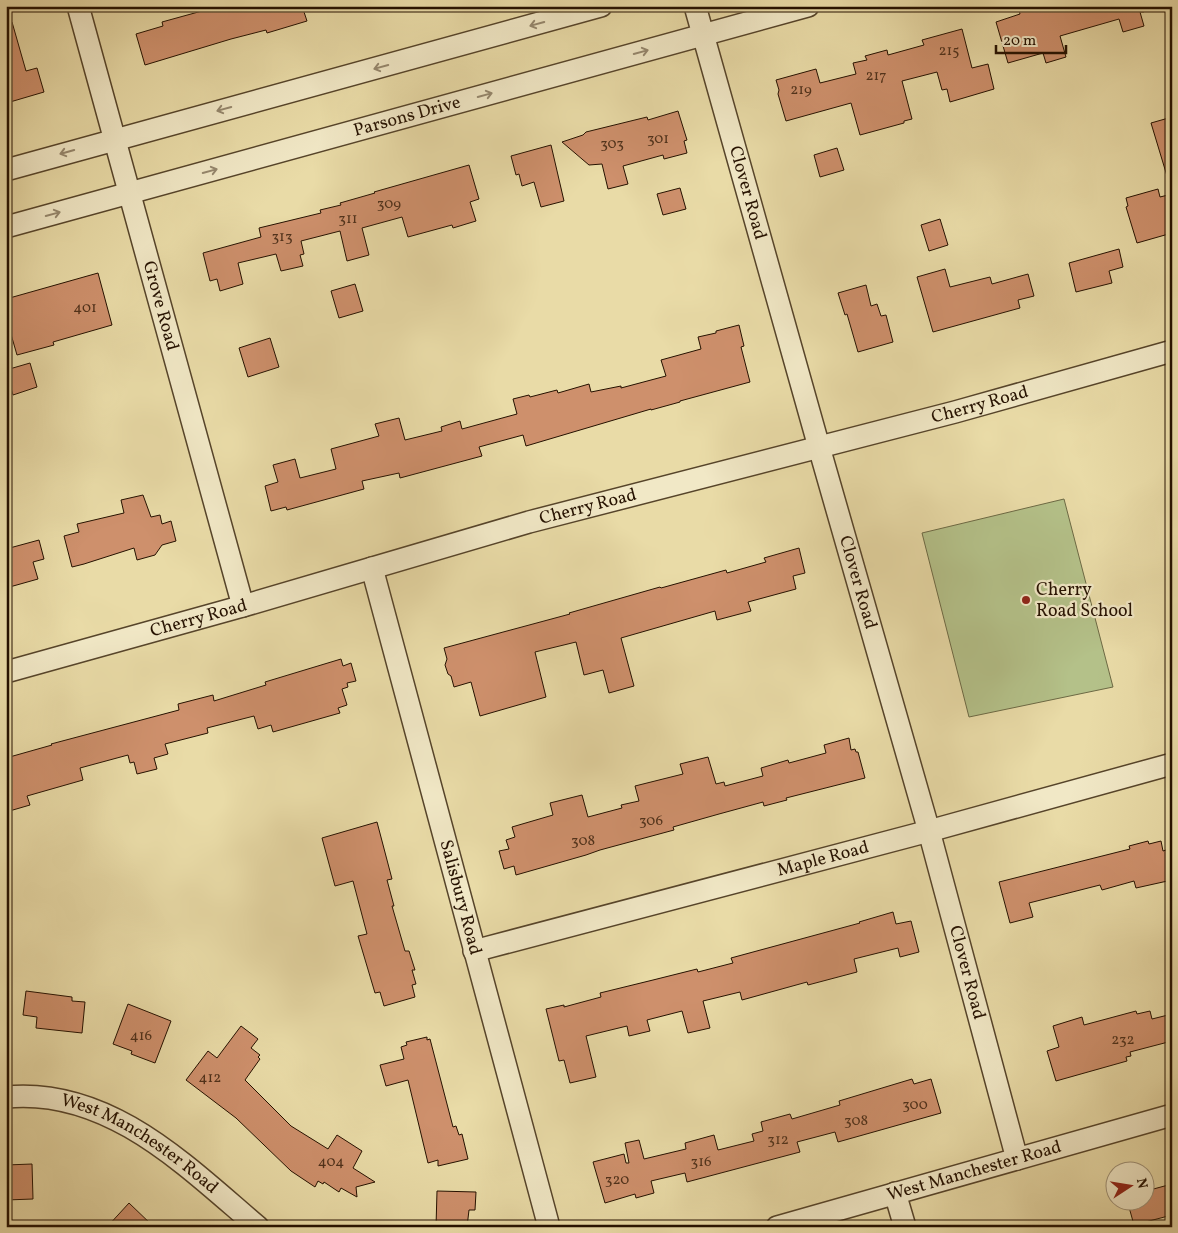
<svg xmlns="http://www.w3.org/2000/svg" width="1178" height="1233" viewBox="0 0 1178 1233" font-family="Vollkorn,serif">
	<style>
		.grass { fill: #b4c189; stroke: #6c6944 }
		.building { fill: #ce906c; stroke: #251100 }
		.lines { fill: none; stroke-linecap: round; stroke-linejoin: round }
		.street-casing { stroke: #56442a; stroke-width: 24 }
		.street { stroke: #f1e8c6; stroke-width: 21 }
		.oneway { stroke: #95876d }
		.poi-dot { fill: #8f2418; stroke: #f1e8c6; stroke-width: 2 }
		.labels { text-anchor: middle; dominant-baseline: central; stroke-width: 4.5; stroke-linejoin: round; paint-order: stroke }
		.number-label { font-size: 15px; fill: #4f311b }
		.street-label { font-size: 18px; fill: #251100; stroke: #f1e8c6 }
		.poi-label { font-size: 18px; fill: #251100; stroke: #f1e8c6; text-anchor: start }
	</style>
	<rect width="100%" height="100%" fill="#e9dba7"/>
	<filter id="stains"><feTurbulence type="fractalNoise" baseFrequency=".004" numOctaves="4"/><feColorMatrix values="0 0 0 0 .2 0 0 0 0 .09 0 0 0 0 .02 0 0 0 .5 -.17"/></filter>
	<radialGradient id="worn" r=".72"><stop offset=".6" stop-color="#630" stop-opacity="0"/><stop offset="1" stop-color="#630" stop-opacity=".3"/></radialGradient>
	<path class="grass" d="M1064,499l49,188 -144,30 -47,-184z"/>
	<path class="building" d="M220,6h82l5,15 -40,12 -1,-3 -35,9 -86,26 -9,-31 27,-8 -1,-4z
		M1031,6h112l1,6h-4l4,14 -21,6 -4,-13 -59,17 6,21 -20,6 -3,-10 -35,10 -12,-41 24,-8 -1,-4z
		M12,22l14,49 11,-3 7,24 -34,10 -4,-11v-68z
		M962,29l10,39 16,-4 6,25 -44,13 -3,-13 -5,1 -5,-18 -35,9 10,38 -8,2v2l-44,12 -9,-32 -65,18 -8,-27 1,-4 -3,-10 40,-11 4,14 36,-9 -3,-11 14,-3 -2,-4 22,-6 1,5 36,-10 -2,-5z
		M678,111l9,29 -3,1 3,12 -23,6 -1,-4 -40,11 5,18 -20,5 -6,-25 -13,1 -27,-23 21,-7 3,-3 61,-15 1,3z
		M1172,117v58l-5,1 -16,-53z
		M551,145l13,56 -23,6 -7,-25 -12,4 -3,-12 -3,1 -5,-19z
		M837,148l7,22 -24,7 -6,-22z
		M469,165l10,34 -9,3 6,19 -23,7 -1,-3 -44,12 -6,-20 -40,11 7,27 -22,6 -7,-30 -39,10 3,13 -4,1 3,11 -22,5 -5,-17 -38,9 5,21 -23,7 -3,-12 -7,2 -7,-28 58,-16 -2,-9 62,-15 -1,-3 21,-5 -1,-2 35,-10 -1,-1z
		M680,188l6,21 -23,6 -6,-21z
		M1158,189l2,8 12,-3v39l-35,10 -11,-36 2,-1 -2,-8z
		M940,219l8,26 -19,6 -8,-26z
		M1119,249l4,18 -14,4 3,12 -36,9 -7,-29z
		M945,269l5,18 40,-10 2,7 36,-10 6,22 -16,4 2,8 -87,24 -16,-55z
		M98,273l14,52 -59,17 1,3 -37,10 -11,-38v-18z
		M355,284l8,27 -24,7 -8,-27z
		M866,285l5,21 6,-2 4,12 5,-1 7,27 -35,10 -11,-38 -2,1 -7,-22z
		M739,325l5,21 -3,1 9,35 -70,19v1l-29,8v-1l-125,37 -3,-11 -44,12 3,9 -82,22 -1,-5 -37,8 2,8 -77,21 -1,-3 -15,4 -6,-25 13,-4 -5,-17 22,-6 5,19 36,-9 -5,-20 48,-13 -4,-12 24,-6 6,22 37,-9 -1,-4 19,-6 2,8 55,-15 -4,-15 16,-4 1,2 27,-7 1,3 31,-9 2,8 30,-6v2l45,-12 -5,-16 40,-11 -3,-12 18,-4v-2z
		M270,338l9,29 -31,10 -9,-29z
		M30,363l7,24 -24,8 -7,-25z
		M143,495l8,22 9,-2 2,9 9,-3 5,20 -14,4 -7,10 -18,5 -3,-12 -50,16 -12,3 -8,-31 15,-4 -2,-8 47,-11 -3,-13z
		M39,540l5,19 -11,3 5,17 -32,9v-39z
		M799,548l6,25 -12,3 3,13 -48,13 3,9 -34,9 -2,-9 -94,27 13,48 -25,7 -6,-23 -19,5 -8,-33 -41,10 11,45 -66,19 -9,-34 -17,5 -3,-11 -3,-2 -3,-9 2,-6 -3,-11 126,-34 -1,-1 91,-26 1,1 65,-18 1,3 39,-11 -2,-4z
		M341,659l2,7 8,-3 5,18 -9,2 1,4 -6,2 5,16 -9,3 2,5 -67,19 -2,-7 -13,4 -4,-13 -47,12 1,5 -43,11 3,10 -14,4 3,11 -20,5 -3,-12 -4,1 -2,-8 -48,13 3,12 -56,16 3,9 -24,7v-54l46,-13 -1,-1 128,-34 -1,-6 35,-9 1,6 52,-16 -1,-3z
		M849,738l2,12 4,-1 1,3h2l7,26 -79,20 1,2 -23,6 -1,-4 -44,12 -46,13 1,3 -74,20 -14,5 -70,20 -2,-9 -10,3 -5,-18 10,-2 -3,-9 9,-3 -3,-10 41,-12 -3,-12 32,-8 6,22 34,-9 -1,-3 18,-4 -4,-15 48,-12 -3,-10 28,-7 8,27 8,-2 1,4 38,-10 -2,-8 27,-8 1,3 37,-10 -2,-8z
		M377,822l15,57 -5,1 7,26h-2l13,45h4l6,19h-3l4,14 -4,1 3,12 -31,9 -4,-14 -5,1 -17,-57 9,-2 -14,-53 -18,5 -13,-48z
		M1148,841l1,3 12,-3 2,10 9,-3v32l-36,8 -2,-7 -32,9 -2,-5 -71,18 4,14 -23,6 -11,-41 131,-33 -1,-3z
		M893,912l3,12 15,-3 8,31 -19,5 -2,-9 -44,11 3,13 -49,13 -1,-3 -65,18 -2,-8 -37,9 7,27 -22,5 -6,-22 -35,9 3,11 -21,5 -2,-10 -41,10 10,41 -26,6 -6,-23 -5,1 -13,-52 18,-4v2l37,-10 -1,-4 53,-13 44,-11 1,3 35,-9 -2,-5 129,-35 -1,-1z
		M26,991l46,6v4l13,1 -3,31 -46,-5 1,-11 -14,-2z
		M128,1004l43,17 -16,42 -24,-9 1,-3 -19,-7z
		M1136,1011l1,3 13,-3 2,8 20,-5v27l-42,11 1,4 -5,1 1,4 -71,20 -9,-30 12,-4 -6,-21 29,-9 2,8z
		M241,1026l17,13 -7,9 9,7 -2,2 2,2 -15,21 46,46 37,23 9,-14 25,16 -9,17 22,14 -19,5 1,10 -16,-9 -2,4 -15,-10 -1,2 -5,-3 -3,6 -24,-16 -55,-53 -50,-38 22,-29 9,7z
		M427,1037v3l3,-1 23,88 3,-1 3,9 3,-1 6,25 -30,7v-6l-10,3 -20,-83 -22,6 -6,-21 24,-6 -3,-12 6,-2 -1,-3z
		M912,1079l2,5 17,-5 10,34 -103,29 -3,-10 -38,10 3,10 -113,30 -2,-9 -34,8 3,12 -18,5 -1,-4 -30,9 -12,-41 31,-8 2,9h3l-4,-20 14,-3 5,19 42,-10 -1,-6 29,-8 4,15 36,-9 -2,-7 11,-3 -2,-9 29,-8 2,5 48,-14 -1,-4z
		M32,1164l1,35 -27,1v-35z
		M1172,1184v31l-38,10 -7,-25h19v-9z
		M437,1191l39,1 -1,18h-6l-2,17h-31z
		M129,1203l25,24h-47z"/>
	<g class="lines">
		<g class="street-casing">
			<g id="street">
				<path id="s1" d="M78,6l165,600"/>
				<path id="s2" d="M695,6l124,441 110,384 88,328"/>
				<path d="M6,170l595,-164"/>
				<path id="s3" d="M6,227l802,-221"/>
				<path id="s4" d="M372,568l177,659"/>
				<path id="s5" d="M6,672l237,-66 286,-84 426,-110 217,-61"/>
				<path id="s6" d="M474,951l455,-120 243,-67"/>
				<path id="s7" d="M6,1097c103,-10 180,69 252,130"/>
				<path d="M895,1193l10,34"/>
				<path id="s8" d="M777,1227l395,-112"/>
			</g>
		</g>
		<use href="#street" class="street"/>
	</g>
	<defs><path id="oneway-shaft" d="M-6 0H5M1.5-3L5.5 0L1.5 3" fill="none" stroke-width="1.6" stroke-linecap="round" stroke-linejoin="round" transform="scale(1.25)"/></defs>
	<g class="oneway">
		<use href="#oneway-shaft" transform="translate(537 24) rotate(165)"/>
		<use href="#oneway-shaft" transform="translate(641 52) rotate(-15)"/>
		<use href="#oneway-shaft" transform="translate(381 67) rotate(165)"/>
		<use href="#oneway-shaft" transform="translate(485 95) rotate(-15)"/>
		<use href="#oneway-shaft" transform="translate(224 109) rotate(165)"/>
		<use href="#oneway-shaft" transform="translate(67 152) rotate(164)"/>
		<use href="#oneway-shaft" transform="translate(210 171) rotate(-15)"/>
		<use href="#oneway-shaft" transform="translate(53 214) rotate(-15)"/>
	</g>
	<circle class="poi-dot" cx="1026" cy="600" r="5"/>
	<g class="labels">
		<g class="number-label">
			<text x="949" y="51">215</text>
			<text x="876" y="76">217</text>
			<text x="801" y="90">219</text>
			<text x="658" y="139">301</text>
			<text x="612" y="144">303</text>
			<text x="389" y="204">309</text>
			<text x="348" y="219">311</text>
			<text x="282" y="237">313</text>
			<text x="85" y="308">401</text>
			<text x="651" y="821">306</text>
			<text x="583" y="841">308</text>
			<text x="141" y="1036">416</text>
			<text x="1123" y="1040">232</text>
			<text x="210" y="1078">412</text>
			<text x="915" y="1105">300</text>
			<text x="856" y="1121">308</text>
			<text x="778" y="1140">312</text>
			<text x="331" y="1162">404</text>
			<text x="701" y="1162">316</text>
			<text x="617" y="1180">320</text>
		</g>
		<g class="street-label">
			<text stroke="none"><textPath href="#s3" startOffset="416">Parsons Drive</textPath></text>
			<text stroke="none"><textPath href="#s2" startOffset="194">Clover Road</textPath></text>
			<text stroke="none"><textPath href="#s1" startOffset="311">Grove Road</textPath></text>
			<text stroke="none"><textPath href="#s5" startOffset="1010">Cherry Road</textPath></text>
			<text stroke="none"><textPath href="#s5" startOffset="605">Cherry Road</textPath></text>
			<text stroke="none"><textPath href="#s2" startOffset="599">Clover Road</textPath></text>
			<text stroke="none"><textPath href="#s5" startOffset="200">Cherry Road</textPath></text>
			<text stroke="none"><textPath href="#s6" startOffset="361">Maple Road</textPath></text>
			<text stroke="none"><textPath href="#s4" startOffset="341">Salisbury Road</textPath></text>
			<text stroke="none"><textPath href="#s2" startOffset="1004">Clover Road</textPath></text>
			<text stroke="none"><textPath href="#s7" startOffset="146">West Manchester Road</textPath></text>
			<text stroke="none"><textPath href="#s8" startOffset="205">West Manchester Road</textPath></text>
		</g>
		<g class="poi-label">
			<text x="1036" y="590">Cherry<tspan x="1036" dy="21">Road School</tspan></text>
		</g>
	</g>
	<rect width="1178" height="1233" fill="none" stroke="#e9dba7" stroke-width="25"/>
	<rect x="8" y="8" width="1163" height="1218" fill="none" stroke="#251100" stroke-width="2.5"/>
	<rect x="12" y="12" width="1153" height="1208" fill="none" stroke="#251100"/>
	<g transform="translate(1130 1186) rotate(78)"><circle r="24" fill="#f1e8c6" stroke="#9f9277"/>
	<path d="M0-4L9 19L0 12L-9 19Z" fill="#8f2418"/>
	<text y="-8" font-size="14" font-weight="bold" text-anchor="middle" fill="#251100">N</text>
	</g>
	<path d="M996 45v8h70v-8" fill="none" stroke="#251100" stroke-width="2.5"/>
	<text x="1003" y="45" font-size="15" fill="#251100" stroke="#f1e8c6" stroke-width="4" paint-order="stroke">20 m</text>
	<rect width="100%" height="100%" filter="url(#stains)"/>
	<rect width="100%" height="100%" fill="url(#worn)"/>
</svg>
